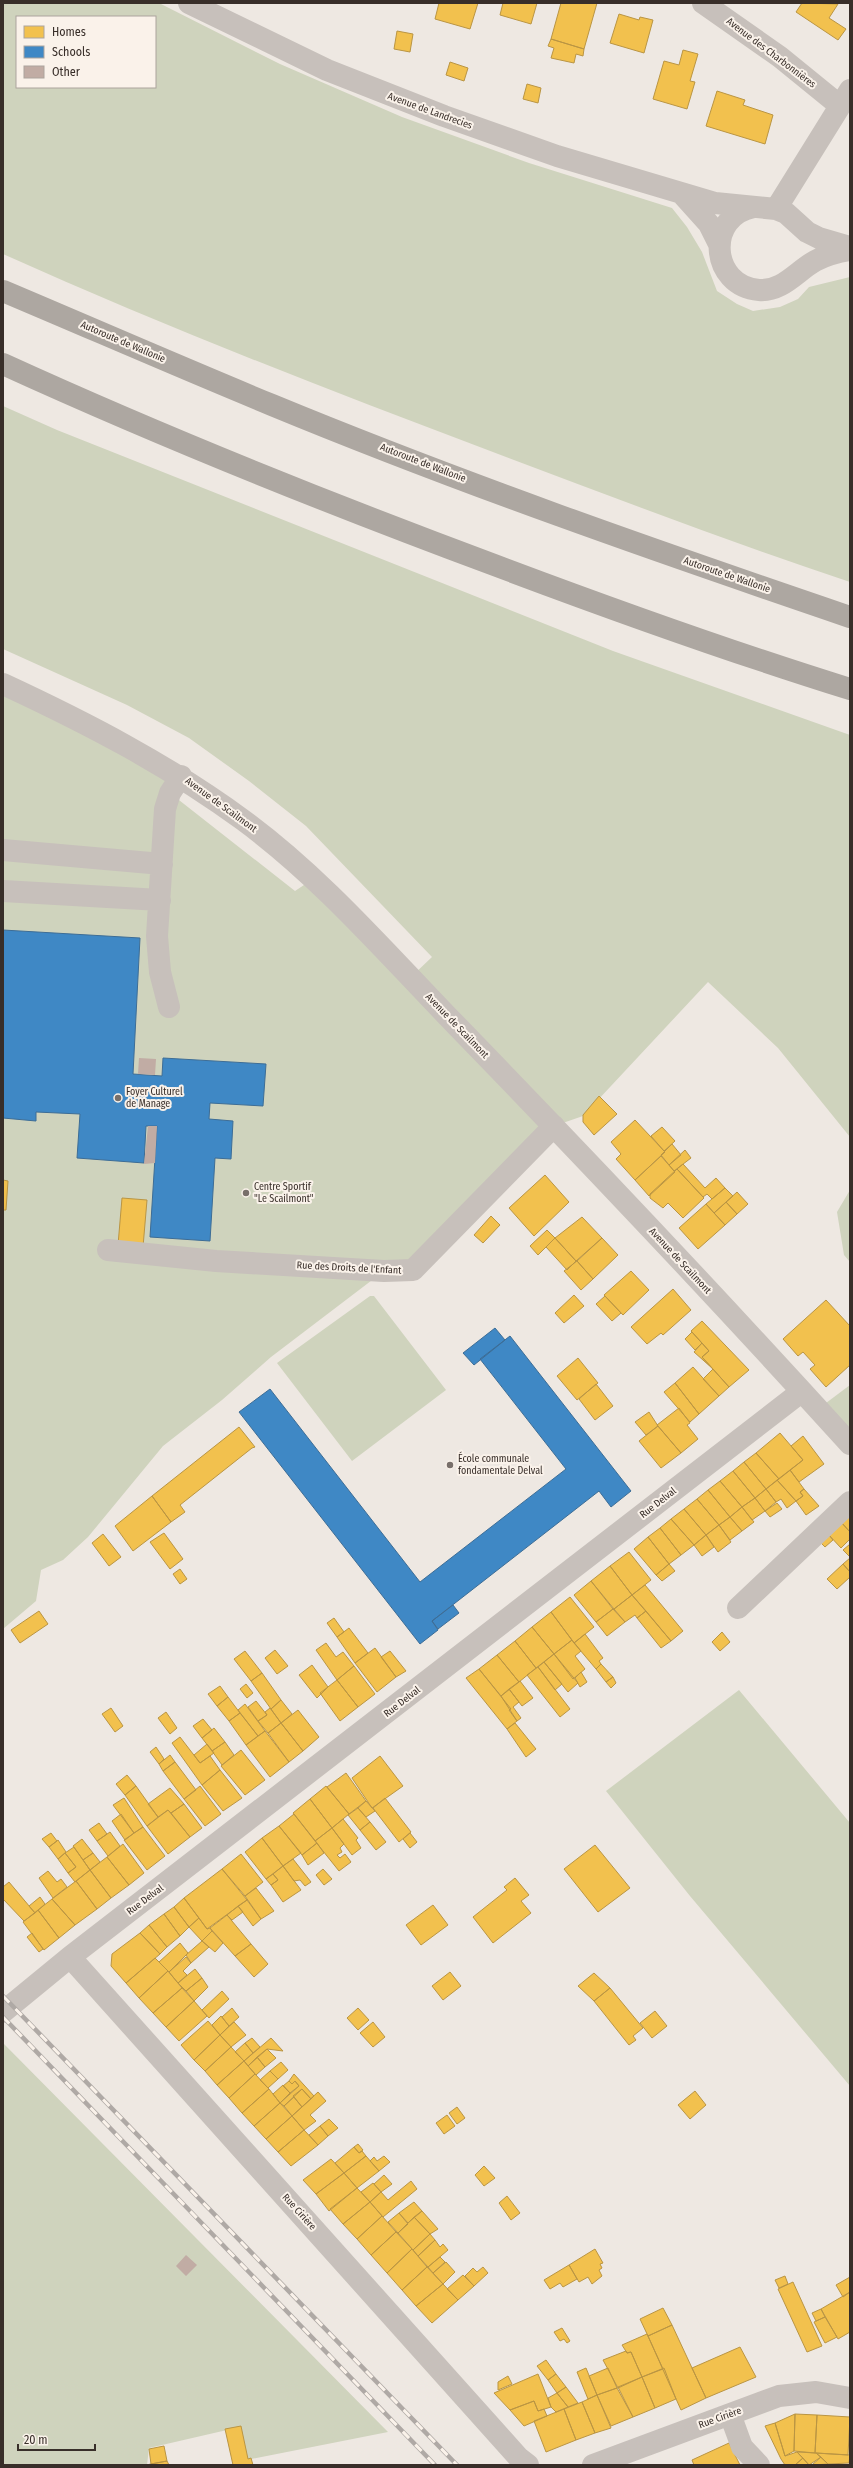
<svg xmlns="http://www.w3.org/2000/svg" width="853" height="2468" viewBox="0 0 853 2468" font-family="'Fira Sans Condensed',sans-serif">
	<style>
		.green { fill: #cfd3bd; fill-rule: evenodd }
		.homes { fill: #f2c14e; stroke: #ba9543 }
		.schools { fill: #3f88c5; stroke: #3d6d96 }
		.building { fill: #c1aca4 }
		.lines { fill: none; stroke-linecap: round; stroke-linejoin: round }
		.minor { stroke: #c7c0bb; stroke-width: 22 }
		.highway { stroke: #ada7a1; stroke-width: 22 }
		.rail-casing { stroke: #afa9a5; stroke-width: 4.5 }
		.rail { stroke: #faf2ea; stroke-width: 3; stroke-dasharray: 9; stroke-linecap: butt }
		.poi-dot { fill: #786f6a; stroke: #faf2ea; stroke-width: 1.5 }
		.labels { text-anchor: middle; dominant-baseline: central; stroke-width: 4; stroke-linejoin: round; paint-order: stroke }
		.street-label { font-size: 10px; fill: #382e29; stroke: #faf2ea }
		.poi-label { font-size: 10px; fill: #382e29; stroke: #faf2ea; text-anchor: start }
	</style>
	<rect width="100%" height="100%" fill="#eee8e2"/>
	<path class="green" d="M3,3h156l121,61 122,53 127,46 143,45 15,19 15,25 15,39 20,13 16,7 27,-4 18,-8 11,-12 41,-10v305c-123,-41 -243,-87 -365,-133 -162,-61 -324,-124 -482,-195zM17,17h138v70h-138z
		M3,406l54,24 556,221 237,84v402l-72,-89 -70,-66 -125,134 -29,10 -131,134 -39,11 -113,86 -49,43 -59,46 -75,91 -25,23 -22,10 -5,31 -33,28v-945l178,92 -11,17 125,98 18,-12 97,99 22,-21 -126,-131 -57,-45 -60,-43 -62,-33 -124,-56z
		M850,1190v72l-6,-7 -7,-43z
		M370,1296h4l72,94 -94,71 -75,-98z
		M850,1385v59l-32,-35z
		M739,1690l111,133v263l-160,-190 -84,-105z
		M3,2044h1l384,388 -142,28 -19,-30 -78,18 -2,17h-144z"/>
	<path class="homes" d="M439,3h39l-8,26 -35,-10z
		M503,3h34l-6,21 -31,-9z
		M561,3h36l-13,46 -33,-10z
		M802,3l36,1 -9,14 17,11 -8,11 -42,-28z
		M619,14l20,6 1,-3 13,3 -9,33 -34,-10z
		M397,31l16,3 -3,18 -16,-3z
		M551,39l33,10 -1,7 -7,-2 -2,9 -23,-5 3,-10 -6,-2z
		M683,50l15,4 -8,27 5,1 -8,27 -34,-10 11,-38 15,4z
		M450,62l18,6 -4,13 -18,-6z
		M527,84l14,4 -3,15 -15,-4z
		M717,91l28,9 -2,5 30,10 -8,29 -59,-18z
		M599,1096l18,18 -23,21 -11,-13v-7z
		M635,1120l30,32 -30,28 -19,-21 5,-5 -10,-12z
		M662,1127l13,14 -11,10 -13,-15z
		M672,1144l9,11 -12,10 -8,-10z
		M685,1150l6,8 -17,13 -5,-6z
		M661,1156l14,16 -26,24 -14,-16z
		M683,1164l22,24 11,-10 9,10 -13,11 -5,-5 -4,3 -26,-28z
		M677,1169l27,29 -21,20 -15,-15 -5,5 -13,-10v-4z
		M545,1175l24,27 -35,34 -25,-28z
		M3,1180l5,1 -2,29h-3z
		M725,1188l8,8 -19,17 -8,-9z
		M737,1192l11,12 -11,10 -11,-12z
		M122,1198l25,2 -4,47 -25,-2z
		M726,1202l11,12 -12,11 -11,-12z
		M706,1204l19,21 -27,24 -19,-21z
		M491,1216l9,9 -17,18 -9,-8z
		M582,1217l20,21 -26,23 -21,-23z
		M547,1230l8,8 -17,17 -8,-9z
		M555,1238l21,23 -9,9 -21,-23z
		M602,1238l16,17 -25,24 -16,-18z
		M577,1261l16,18 -12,11 -17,-19z
		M631,1271l18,19 -26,25 -19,-20z
		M673,1289l18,21 -28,25 -2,-2 -14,11 -16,-17z
		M574,1295l10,11 -20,17 -9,-10z
		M605,1296l16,17 -9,8 -16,-17z
		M826,1300l24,26v39l-24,22 -16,-18 5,-4 -12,-13 -5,4 -15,-17z
		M702,1321l47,49 -20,17 -27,-30 7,-6 -18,-20z
		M692,1332l10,11 -7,7 -10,-11z
		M702,1343l7,8 -7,6 11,12 -19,-17z
		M578,1358l20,25 -21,17 -20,-24z
		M693,1367l26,29 -20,18 -24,-31z
		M713,1369l16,18 -10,9 -16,-17z
		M675,1383l24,31 -9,8 -26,-30z
		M596,1384l17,22 -18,14 -16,-21z
		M679,1408l11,15 -3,2 11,14 -17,14 -24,-28z
		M649,1412l9,14 -12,9 -11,-13z
		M658,1426l23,27 -20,15 -22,-27z
		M239,1427l16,20 -3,1 -72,57 5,7 -14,10 -19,-26z
		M780,1433l23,27 -24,19 -23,-26z
		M803,1436l21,28 -25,18 -9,-12 13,-10 -12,-14z
		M756,1453l23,26 -13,10 -22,-27z
		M744,1462l22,27 -11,9 -22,-27z
		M790,1470l14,19 -4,3 3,4 -7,5 -19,-21z
		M733,1471l22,27 -13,9 -22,-26z
		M777,1480l19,21 -9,7 -6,-9 -5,3 -10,-13z
		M720,1481l22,26 -12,10 -22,-27z
		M766,1489l10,13 -11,9 -10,-13z
		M804,1489l15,17 -13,9 -10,-14 7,-5 -3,-4z
		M708,1490l22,27 -11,8 -22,-26z
		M152,1496l19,26 -38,29 -18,-25z
		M755,1498l10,13 -13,9 -10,-13z
		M697,1499l22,26 -13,10 -22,-26z
		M777,1503l5,6 -12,8 -5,-6z
		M742,1507l12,15 -12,9 -12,-14z
		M684,1509l22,26 -12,10 -23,-26z
		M850,1513v19l-9,-10z
		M730,1517l12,14 -12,9 -11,-15z
		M671,1519l23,26 -13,10 -21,-27z
		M841,1522l9,10v7l-9,9 -13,-14z
		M719,1525l12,17 -13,10 -12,-17z
		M660,1528l21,27 -12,9 -21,-27z
		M164,1533l19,26 -13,10 -20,-27z
		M103,1534l18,23 -12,9 -17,-23z
		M828,1534l5,6 -8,7 -5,-5z
		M706,1535l8,12 -12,9 -8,-11z
		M648,1537l21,27 -13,11 -22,-26z
		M850,1544v13l-7,-7z
		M629,1552l22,28 -19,15 -22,-29z
		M850,1558v14l-7,-8z
		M669,1564l6,7 -13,10 -6,-6z
		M843,1564l7,8v5l-13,12 -10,-10z
		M610,1566l22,29 -18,14 -23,-28z
		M180,1569l7,10 -7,5 -7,-10z
		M591,1581l22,28 -17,13 -22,-27z
		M645,1585l38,46 -12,10 -39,-46z
		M632,1595l14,16 -9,7 -2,-3 -10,7 -11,-13z
		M570,1597l24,30 -20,16 -23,-31z
		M613,1609l12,13 -18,14 -11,-14z
		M39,1611l9,13 -28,19 -9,-13z
		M646,1611l25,30 -10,7 -24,-30z
		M551,1612l21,28 -18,14 -22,-27z
		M334,1618l10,14 -7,5 -10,-14z
		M532,1627l22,27 -18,14 -21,-27z
		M349,1628l19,25 -13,10 -18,-26z
		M722,1632l8,10 -10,9 -8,-9z
		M585,1634l18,24 -4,3 2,3 -5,5 -22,-26z
		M572,1640l9,11 -6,5 10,13 -12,10 -19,-25z
		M515,1641l21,27 -17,14 -22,-27z
		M326,1643l10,14 7,-5 11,14 -17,14 -21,-30z
		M375,1648l21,29 -19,15 -22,-29z
		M275,1650l13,16 -11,8 -12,-16z
		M245,1651l17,22 -11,8 -17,-22z
		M390,1651l16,20 -10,6 -15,-20z
		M554,1654l24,29 -10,9 -24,-30z
		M497,1655l22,27 -18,14 -22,-27z
		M544,1662l18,22 -7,6 -17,-23z
		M601,1664l12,13 -7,5 -10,-13z
		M312,1665l16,22 -11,11 -18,-23z
		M354,1666l21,28 -17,13 -21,-27z
		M538,1667l32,42 -10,8 -33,-42z
		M479,1669l32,40 -2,1 8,11 -10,8 -41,-51z
		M581,1672l6,10 -7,5 -5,-9z
		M262,1673l19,27 -10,9 -20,-28z
		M613,1677l3,6 -5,5 -5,-6z
		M337,1680l21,27 -18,14 -20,-28z
		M520,1681l13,17 -11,8 -13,-17z
		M246,1684l7,9 -6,5 -7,-9z
		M220,1686l8,11 -11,9 -9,-12z
		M509,1689l10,13 -6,5 8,11 -4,3 -16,-25z
		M228,1697l12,16 -11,8 -12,-15z
		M281,1700l11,14 -11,9 -10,-14z
		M256,1701l11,14 -9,6 -10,-14z
		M245,1704l20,27 -7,5 -20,-26z
		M111,1708l12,18 -8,6 -13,-18z
		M270,1708l11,15 -13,10 -10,-12 9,-6 -2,-3z
		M298,1710l21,27 -16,14 -22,-28z
		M166,1712l11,16 -7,6 -12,-16z
		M240,1713l18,23 -12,9 -17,-24z
		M203,1719l9,11 -10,8 -9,-12z
		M281,1723l22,28 -14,11 -21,-29z
		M515,1723l21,26 -10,8 -19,-28z
		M214,1728l11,14 -13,9 -10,-13z
		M265,1731l24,31 -19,15 -24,-32z
		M180,1737l20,26 10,-7 10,14 -18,15 -30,-42z
		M225,1742l9,13 -12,10 -10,-14z
		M207,1744l7,9 -14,10 -6,-8z
		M156,1747l8,12 -5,5 -9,-12z
		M241,1750l24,30 -20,15 -24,-29z
		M170,1755l5,7 -12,9 -4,-7z
		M380,1756l23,30 -31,22 -20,-30z
		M175,1762l21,28 -12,9 -21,-28z
		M220,1770l22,28 -19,13 -21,-26z
		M346,1773l20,28 -17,13 -22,-27z
		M127,1775l9,11 -11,9 -9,-11z
		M136,1786l22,31 -11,9 -22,-31z
		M200,1786l21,28 -16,12 -21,-27z
		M326,1786l23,28 -17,14 -22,-29z
		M170,1788l14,16 -13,9 -3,-3 -10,7 -10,-13z
		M124,1798l19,29 -9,6 -21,-28z
		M385,1798l26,34 -12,10 -26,-34z
		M310,1799l22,29 -17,13 -22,-28z
		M366,1801l9,10 -9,6 -8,-9z
		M184,1804l18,24 -12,9 -19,-24z
		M358,1808l12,14 -10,8 -12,-15z
		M168,1810l22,27 -22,17 -21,-28z
		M121,1814l13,19 -9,7 -13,-19z
		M294,1814l23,29 -15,12 -23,-29z
		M343,1819l15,19 -2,2 5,8 -9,7 -20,-27z
		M370,1822l16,20 -10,8 -16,-20z
		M99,1823l8,11 -10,7 -8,-11z
		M279,1826l22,27 -18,13 -21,-28z
		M143,1827l22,29 -18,14 -23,-30z
		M332,1828l12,16 -4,4 2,4 -5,3 3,3 5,-4 6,8 -12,9 -24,-30z
		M110,1832l10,14 -12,10 -11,-15z
		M51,1833l6,8 -8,6 -7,-8z
		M410,1833l7,9 -7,6 -7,-9z
		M262,1838l21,28 -17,13 -21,-27z
		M82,1839l11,14 -10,7 -10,-14z
		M58,1840l8,12 -8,7 -9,-12z
		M317,1843l7,10 -16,12 -6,-10z
		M123,1844l21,29 -15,12 -22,-28z
		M595,1845l35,43 -32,24 -34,-43z
		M74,1847l16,23 -15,12 -7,-9 8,-6 -11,-14z
		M65,1853l11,14 -8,6 -10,-14z
		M93,1853l7,9 -10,8 -7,-10z
		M241,1854l22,28 -18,14 -23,-27z
		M107,1857l22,28 -18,13 -21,-28z
		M293,1859l18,23 -6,4 -5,-6 -6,1 -11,-15z
		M283,1866l18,24 -18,12 -12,-17 7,-5 -5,-6z
		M222,1869l25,31 -40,29 -23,-31z
		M323,1869l9,10 -8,6 -8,-10z
		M90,1870l21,28 -14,11 -21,-28z
		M48,1871l9,11 4,-3 6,8 -14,11 -14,-20z
		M273,1874l5,6 -7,5 -5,-6z
		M515,1878l14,17 -8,6 10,12 -38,30 -20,-26 34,-27 -3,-3z
		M76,1881l21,28 -22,16 -23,-26z
		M9,1882l26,31 -11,8 -21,-22v-12z
		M256,1888l18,23 -13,8 -16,-23z
		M40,1897l5,7 -10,9 -6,-7z
		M184,1898l15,20 -10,9 -15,-20z
		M52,1899l23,26 -16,13 -21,-28z
		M247,1900l14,19 -8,7 -15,-20z
		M433,1905l15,20 -27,20 -15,-20z
		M238,1906l5,6 -11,8 -5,-5z
		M174,1907l15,20 -9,9 -16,-22z
		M38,1910l21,28 -15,12 -21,-28z
		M164,1914l16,22 -13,11 -18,-22z
		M227,1915l24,29 -16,12 -25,-28z
		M199,1918l8,11 3,-1 2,3 -10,10 -13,-14z
		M149,1925l18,22 -7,7 -20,-21z
		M212,1931l11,12 -8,9 -13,-11z
		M32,1933l11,16 -4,3 -12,-15z
		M140,1933l20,21 -34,29 -15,-17 1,-12z
		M202,1941l7,6 -18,16 -5,-8z
		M180,1943l8,10 -19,19 -10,-10z
		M251,1944l17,20 -14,13 -19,-21z
		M186,1957l5,6 -8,8 4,4 -9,8 -9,-11z
		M155,1958l13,13 -29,27 -13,-15z
		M195,1969l7,9 -16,13 -8,-8z
		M168,1971l14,17 -29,25 -14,-15z
		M450,1972l11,14 -18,14 -11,-14z
		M594,1973l16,15 -16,13 -16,-15z
		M202,1978l6,9 -14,14 -8,-10z
		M182,1988l12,13 -28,26 -13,-14z
		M610,1988l33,40 -10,8 3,4 -7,5 -35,-44z
		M222,1991l7,8 -20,19 -7,-8z
		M194,2001l13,15 -28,25 -13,-14z
		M232,2008l7,9 -10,9 -7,-9z
		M358,2008l11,12 -11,10 -11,-12z
		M655,2011l12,15 -15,12 -12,-15z
		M221,2016l8,10 -9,9 -8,-10z
		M208,2021l12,14 -26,25 -13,-15z
		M234,2022l12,13 -15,12 -11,-12z
		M373,2022l12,15 -12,10 -13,-14z
		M220,2035l11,12 -26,24 -11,-11z
		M252,2038l8,9 -7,6 -8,-10z
		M271,2038l12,13 -16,-2 -19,17 -4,-5z
		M245,2043l8,10 -9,8 -9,-9z
		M231,2047l13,14 -27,24 -12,-14z
		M267,2049l9,9 -11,9 -8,-10z
		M257,2057l8,10 -9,8 -8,-9z
		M244,2061l11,13 -26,24 -12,-13z
		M281,2062l7,8 -10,9 -8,-8z
		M270,2071l8,8 -10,9 -8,-8z
		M255,2074l14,15 -27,24 -13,-15z
		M294,2074l20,22 -3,3 -9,-10 -18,17 -4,-3 19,-17 -4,-5 -3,3 -3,-3z
		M289,2081l3,3 3,-3 4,5 -9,7 -7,-7z
		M283,2085l7,8 -10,10 -7,-9z
		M269,2089l11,14 -26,23 -12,-13z
		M302,2089l9,10 -9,8 -9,-11z
		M695,2091l11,14 -16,14 -12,-14z
		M318,2092l8,9 -16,14 6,6 -12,9 -12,-14z
		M294,2097l8,10 -10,9 -8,-10z
		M280,2103l12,13 -26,23 -12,-13z
		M457,2107l8,11 -8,6 -8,-11z
		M447,2115l8,11 -11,8 -8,-11z
		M292,2116l12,14 -26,22 -12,-13z
		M329,2119l9,9 -10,8 -8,-10z
		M320,2126l8,10 -10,9 -9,-10z
		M304,2130l14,15 -27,21 -13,-14z
		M358,2144l5,6 -4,3 -5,-6z
		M354,2147l5,6 3,-2 4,5 -22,17 -9,-10z
		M366,2156l13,15 -22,17 -13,-15z
		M384,2156l6,6 -11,9 -9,-10 4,-4 3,4z
		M331,2159l13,14 -28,21 -13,-14z
		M484,2166l11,12 -11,8 -9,-11z
		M344,2173l13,15 -28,23 -13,-17z
		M384,2175l8,9 -11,8 -7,-8z
		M411,2181l6,8 -34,28 -13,-15 11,-10 7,8z
		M373,2183l8,9 -11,10 -9,-10z
		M357,2188l13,14 -27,22 -13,-15z
		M507,2196l13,17 -9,7 -12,-17z
		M370,2202l12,14 -25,23 -14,-15z
		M414,2202l8,9 -14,12 -9,-10z
		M422,2211l16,18 -8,5 -16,-17z
		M399,2213l9,11 -10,9 -10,-11z
		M382,2216l14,16 -25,23 -14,-16z
		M414,2217l16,17 -17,16 -15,-17z
		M396,2232l16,17 -25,24 -16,-18z
		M430,2234l5,6 -17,16 -5,-6z
		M435,2240l5,7 3,-3 5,6 -20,17 -10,-11z
		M412,2249l15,18 -25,23 -15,-17z
		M595,2249l8,14 -3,1 2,4 -3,2 3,6 -10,8 -4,-7 -9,5 -10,-17z
		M440,2257l5,5 -12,11 -5,-6z
		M446,2262l9,10 -12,12 -10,-11z
		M569,2265l8,14 -14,8 -3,-4 -10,6 -6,-9z
		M427,2267l16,17 -27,22 -14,-16z
		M483,2267l5,6 -14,13 -9,-10 8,-8 4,4z
		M463,2275l11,11 -16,14 -11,-11z
		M785,2276l3,8 -9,4 -4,-8z
		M850,2277v15l-7,5 -7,-12z
		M793,2282l29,64 -15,6 -29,-63z
		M443,2284l15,16 -26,23 -16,-17z
		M850,2292v40l-12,7 -17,-30z
		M663,2308l9,17 -24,11 -8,-17z
		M821,2309l4,8 -9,4 -4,-8z
		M825,2317l12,20 -12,6 -11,-21z
		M672,2325l34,73 -25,12 -33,-74z
		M562,2328l8,13 -3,2 -3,-4 -4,2 -6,-9z
		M647,2334l16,35 -21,8 -11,-25 -4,1 -5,-8z
		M740,2347l16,30 -50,21 -14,-30z
		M626,2351l1,2 4,-1 11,25 -24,11 -15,-28z
		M546,2360l10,14 -8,6 -11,-14z
		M586,2368l11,27 -9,4 -11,-27z
		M608,2368l9,20 -20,7 -8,-19z
		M664,2368l12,31 -21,9 -13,-31z
		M538,2374l13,33 -13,4 -4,-10 -24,9 -16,-17z
		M556,2374l10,13 -9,6 -9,-13z
		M508,2376l4,8 -14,6v-8z
		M642,2377l13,31 -22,9 -15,-30z
		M566,2387l12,16 -10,4 -11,-14z
		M617,2388l16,29 -22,9 -14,-31z
		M557,2393l11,14 -12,5 -5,-5 -3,-9z
		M597,2395l14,33 -16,5 -13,-31z
		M534,2401l4,10 6,-2 3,7 -23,10 -14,-16z
		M582,2402l13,31 -19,7 -12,-31z
		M564,2409l12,31 -30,12 -12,-31z
		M795,2414l22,1 -2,38 -21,-2z
		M795,2414l-1,37 -9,5 -10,-33z
		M817,2415l33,2 -2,38 -33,-2z
		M775,2423l10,33 12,-4 6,6 -8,7h-10l-4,-6 -16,-33z
		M241,2426l7,33 3,-1 2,7h-20l-8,-36z
		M729,2443l11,22h-46l-2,-5z
		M164,2446l3,15 -16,3 -2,-15z
		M797,2452l19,1 5,4 -12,8z
		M816,2453l34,2 -1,8 -21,1z
		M821,2457l7,7 -16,1z
		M803,2458l6,7h-14z
		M167,2461l2,4h-23l5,-1z"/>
	<path class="schools" d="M3,930l137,8 -7,136 29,2 1,-18 103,6 -3,42 -53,-3 -1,16 24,2 -2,38 -16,-1 -5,83 -60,-4 7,-111h-11l-2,37 -67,-5 3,-44 -44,-2v9l-33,-3z
		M495,1328l10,12 -31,25 -11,-12z
		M510,1336l121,155 -20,16 -12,-16 -167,130 6,9 -18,14 -181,-232 31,-23 150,193 146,-113 -86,-110z
		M453,1605l6,8 -21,16 -6,-8z"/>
	<path class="building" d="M139,1058l17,1 -1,16 -17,-1z
		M148,1126h9l-2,37 -11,1z
		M186,2255l11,10 -11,11 -10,-10z"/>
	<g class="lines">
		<path class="minor" d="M189,3l138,67 117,46 113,40 158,47 61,6 10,4 21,19 12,6 31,9
			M703,3l77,54 59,48
			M682,194l27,30 10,20
			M754,207c-49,9 -44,79 5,83 23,2 38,-19 56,-29 11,-6 23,-9 35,-11
			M776,209l74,-119
			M3,684c84,39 165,81 240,136 79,58 144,134 212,204 134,138 266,278 395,420
			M3,850l159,14
			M3,891l157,9
			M169,1007l-9,-35 -3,-36 8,-127 5,-16 11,-17
			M108,1250l108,11 168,10 29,-1 141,-144
			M738,1608l112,-106
			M70,1957l449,501 9,7
			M3,2012l67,-55 731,-565
			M730,2414l12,33 17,18
			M593,2465l186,-69 37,-4 34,6"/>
		<path class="highway" d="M3,291c90,38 179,77 269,114 189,78 384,146 578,212
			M3,364c162,74 327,140 494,202 117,44 234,86 353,123"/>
		<g class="rail-casing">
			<path id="rail" d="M3,1996l454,469
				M3,2017l432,448"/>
		</g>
		<use href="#rail" class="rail"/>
	</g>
	<g class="poi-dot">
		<circle cx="118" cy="1098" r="4"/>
		<circle cx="246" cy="1193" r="4"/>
		<circle cx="450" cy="1465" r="4"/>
	</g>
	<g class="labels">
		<g class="street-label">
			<text transform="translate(771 53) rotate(37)">Avenue des Charbonnières</text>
			<text transform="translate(430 111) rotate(20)">Avenue de Landrecies</text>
			<text transform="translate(123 342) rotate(23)">Autoroute de Wallonie</text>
			<text transform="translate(423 463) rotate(21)">Autoroute de Wallonie</text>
			<text transform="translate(727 575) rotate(19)">Autoroute de Wallonie</text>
			<text transform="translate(221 805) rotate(36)">Avenue de Scailmont</text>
			<text transform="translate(457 1026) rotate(46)">Avenue de Scailmont</text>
			<text transform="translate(680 1261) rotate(47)">Avenue de Scailmont</text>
			<text transform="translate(349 1268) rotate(3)">Rue des Droits de l'Enfant</text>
			<text transform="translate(658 1503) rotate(-38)">Rue Delval</text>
			<text transform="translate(402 1702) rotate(-38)">Rue Delval</text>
			<text transform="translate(145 1900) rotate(-37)">Rue Delval</text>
			<text transform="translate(299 2212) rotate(48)">Rue Cirière</text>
			<text transform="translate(720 2418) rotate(-20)">Rue Cirière</text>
		</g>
		<g class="poi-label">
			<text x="126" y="1092">Foyer Culturel<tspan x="126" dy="12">de Manage</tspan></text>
			<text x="254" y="1187">Centre Sportif<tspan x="254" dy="12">"Le Scailmont"</tspan></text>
			<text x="458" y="1459">École communale<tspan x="458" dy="12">fondamentale Delval</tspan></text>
		</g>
	</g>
	<rect width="853" height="2468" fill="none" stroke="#382e29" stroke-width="8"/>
	<rect x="16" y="16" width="140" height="72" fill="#faf2ea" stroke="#aca49d"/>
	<rect x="24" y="26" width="20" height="12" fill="#f2c14e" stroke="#aca49d"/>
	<text x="52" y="36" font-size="12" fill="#382e29">Homes</text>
	<rect x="24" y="46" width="20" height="12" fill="#3f88c5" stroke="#aca49d"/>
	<text x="52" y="56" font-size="12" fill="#382e29">Schools</text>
	<rect x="24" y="66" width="20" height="12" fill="#c1aca4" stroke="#aca49d"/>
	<text x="52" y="76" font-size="12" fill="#382e29">Other</text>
	<path d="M18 2444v6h77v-6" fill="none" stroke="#382e29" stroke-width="2"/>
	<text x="24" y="2444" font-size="12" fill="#382e29" stroke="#faf2ea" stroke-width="3" paint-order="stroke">20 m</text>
</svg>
